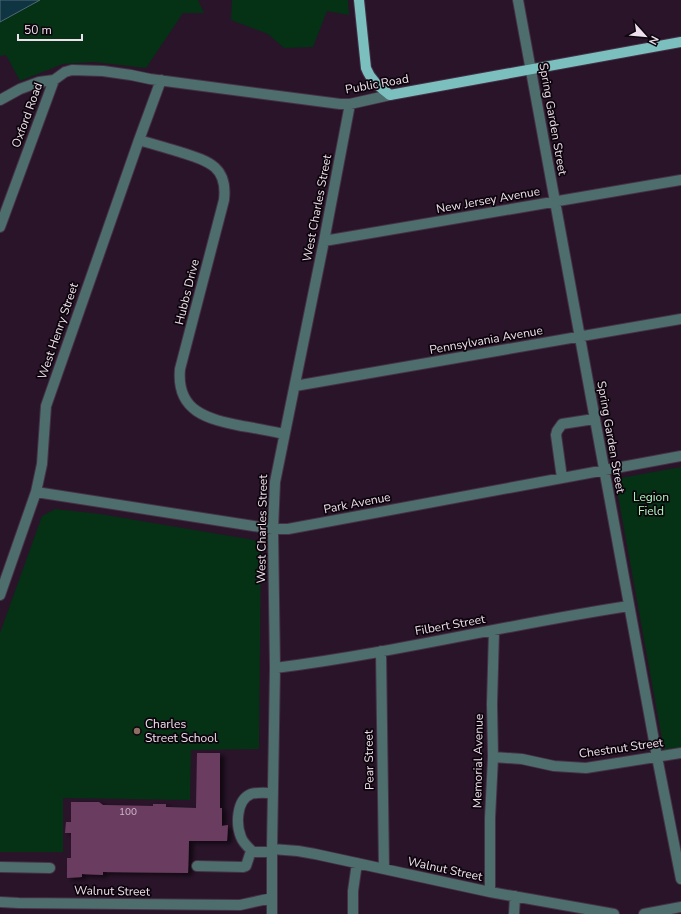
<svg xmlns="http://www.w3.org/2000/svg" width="681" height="914" viewBox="0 0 681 914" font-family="'Nunito Sans',sans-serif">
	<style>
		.green { fill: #053115 }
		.water { fill: #0f3442; stroke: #526876 }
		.building { fill: #6a3e61; filter: url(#shadow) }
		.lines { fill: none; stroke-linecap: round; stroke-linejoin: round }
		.minor-casing { stroke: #453145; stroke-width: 12 }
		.major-casing { stroke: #453145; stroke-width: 12 }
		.minor { stroke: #4e6d6d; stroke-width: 10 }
		.major { stroke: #7cbfbf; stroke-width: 10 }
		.education-dot { fill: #8d6e63; stroke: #0d050c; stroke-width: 1.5 }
		.labels { text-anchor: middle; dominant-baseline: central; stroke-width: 3.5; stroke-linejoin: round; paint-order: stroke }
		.number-label { font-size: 10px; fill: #ceb8cb }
		.street-label { font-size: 12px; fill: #efe0ee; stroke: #0d050c }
		.park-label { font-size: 12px; fill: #adf8bd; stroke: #0d050c }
		.poi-label { font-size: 12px; fill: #efe0ee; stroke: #0d050c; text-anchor: start }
	</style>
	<defs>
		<filter id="shadow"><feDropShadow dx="4.5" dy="2.5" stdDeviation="2" flood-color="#0009"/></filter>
	</defs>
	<rect width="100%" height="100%" fill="#291429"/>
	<path class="green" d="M40,0h158l6,13h-21l-37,55 -52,-6 -31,2 -43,17 -14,-26 -6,1v-34z
		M232,0h116l1,15 -22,-4 -14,36 -29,1 -16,-14 -37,-14z
		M681,467v280l-17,3 -49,-271z
		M55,509l45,5 154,26 7,7 -2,202 -68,1 -1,50 -127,-2v54h-63v-219l42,-117z"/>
	<path class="water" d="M0,0h40l-40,22z"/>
	<path class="building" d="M197,753h23v55h2v18l6,-1 -1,16h-38l-1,32 -85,-1v3l-21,-1v3l-15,1v-20h4v-25h-6l1,-11h5v-20h28l4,3 50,1v-2h13v3l30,1z"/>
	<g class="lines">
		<g class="minor-casing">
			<path id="minor" d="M518,0l139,757 24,122
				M0,100l20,-11 19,-7 15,-2 11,-8 7,-2 31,1 28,4 19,4 190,25h10l40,-9
				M139,140c14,4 28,8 41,12 28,9 48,14 44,48l-44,169c-4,43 28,50 62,57 14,2 28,5 42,8
				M0,227l54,-147
				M324,241l357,-61
				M295,386l386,-67
				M562,478l-6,-43 1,-4 5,-7 32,-5
				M36,492l237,37h15l393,-73
				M0,595l36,-103 6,-28 4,-58 93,-266 22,-60
				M381,651l3,218
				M275,668c119,-15 235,-44 354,-62
				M493,757l29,2 32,7 32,2 95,-15
				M272,849l26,2 17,3 175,38 124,22
				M253,852c-5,-5 -10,-9 -12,-15 -5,-12 -5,-37 10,-43 6,-2 15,-1 22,-1
				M197,866l46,1 3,-1 4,-12 3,-2h19
				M0,867l50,1
				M490,892v-74l3,-61 -1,-53 2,-73
				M0,902l19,1 221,2 32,-7
				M272,914v-65l3,-181 -2,-139 2,-47 49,-241 26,-137
				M353,914v-23l4,-28
				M514,914l1,-18
				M644,914l37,-7"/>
		</g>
		<g class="major-casing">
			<path id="major" d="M359,0l7,68c5,13 14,19 24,27l291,-53"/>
		</g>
		<use href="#minor" class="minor"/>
		<use href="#major" class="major"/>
	</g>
	<circle class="education-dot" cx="137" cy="731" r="4"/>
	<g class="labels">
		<g class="number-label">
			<text x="128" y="812">100</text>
		</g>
		<g class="street-label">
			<text transform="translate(377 84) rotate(-10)">Public Road</text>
			<text transform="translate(27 115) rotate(-70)">Oxford Road</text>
			<text transform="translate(553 119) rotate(80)">Spring Garden Street</text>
			<text transform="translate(488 200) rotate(-10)">New Jersey Avenue</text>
			<text transform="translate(317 208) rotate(-79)">West Charles Street</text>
			<text transform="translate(187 292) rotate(-76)">Hubbs Drive</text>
			<text transform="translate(58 331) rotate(-71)">West Henry Street</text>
			<text transform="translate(486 340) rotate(-10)">Pennsylvania Avenue</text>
			<text transform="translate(611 437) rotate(80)">Spring Garden Street</text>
			<text transform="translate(357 503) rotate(-11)">Park Avenue</text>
			<text transform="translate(262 529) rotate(-89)">West Charles Street</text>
			<text transform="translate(450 625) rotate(-10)">Filbert Street</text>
			<text transform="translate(621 748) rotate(-8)">Chestnut Street</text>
			<text transform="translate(369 760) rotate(-91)">Pear Street</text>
			<text transform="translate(478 761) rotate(-89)">Memorial Avenue</text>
			<text transform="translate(445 869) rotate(12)">Walnut Street</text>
			<text transform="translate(112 891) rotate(1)">Walnut Street</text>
		</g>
		<g class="park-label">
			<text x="651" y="497">Legion<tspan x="651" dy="14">Field</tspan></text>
		</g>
		<g class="poi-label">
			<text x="145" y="724">Charles<tspan x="145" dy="14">Street School</tspan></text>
		</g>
	</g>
	<g transform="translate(645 36) rotate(117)" stroke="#0d050c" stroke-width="3" paint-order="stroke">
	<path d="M0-3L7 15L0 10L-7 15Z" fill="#efe0ee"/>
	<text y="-6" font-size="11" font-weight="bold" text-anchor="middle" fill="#efe0ee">N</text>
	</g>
	<path d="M18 34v6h64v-6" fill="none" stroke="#efe0ee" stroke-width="2"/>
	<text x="24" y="34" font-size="12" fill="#efe0ee" stroke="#0d050c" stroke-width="3" paint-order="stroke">50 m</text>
</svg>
